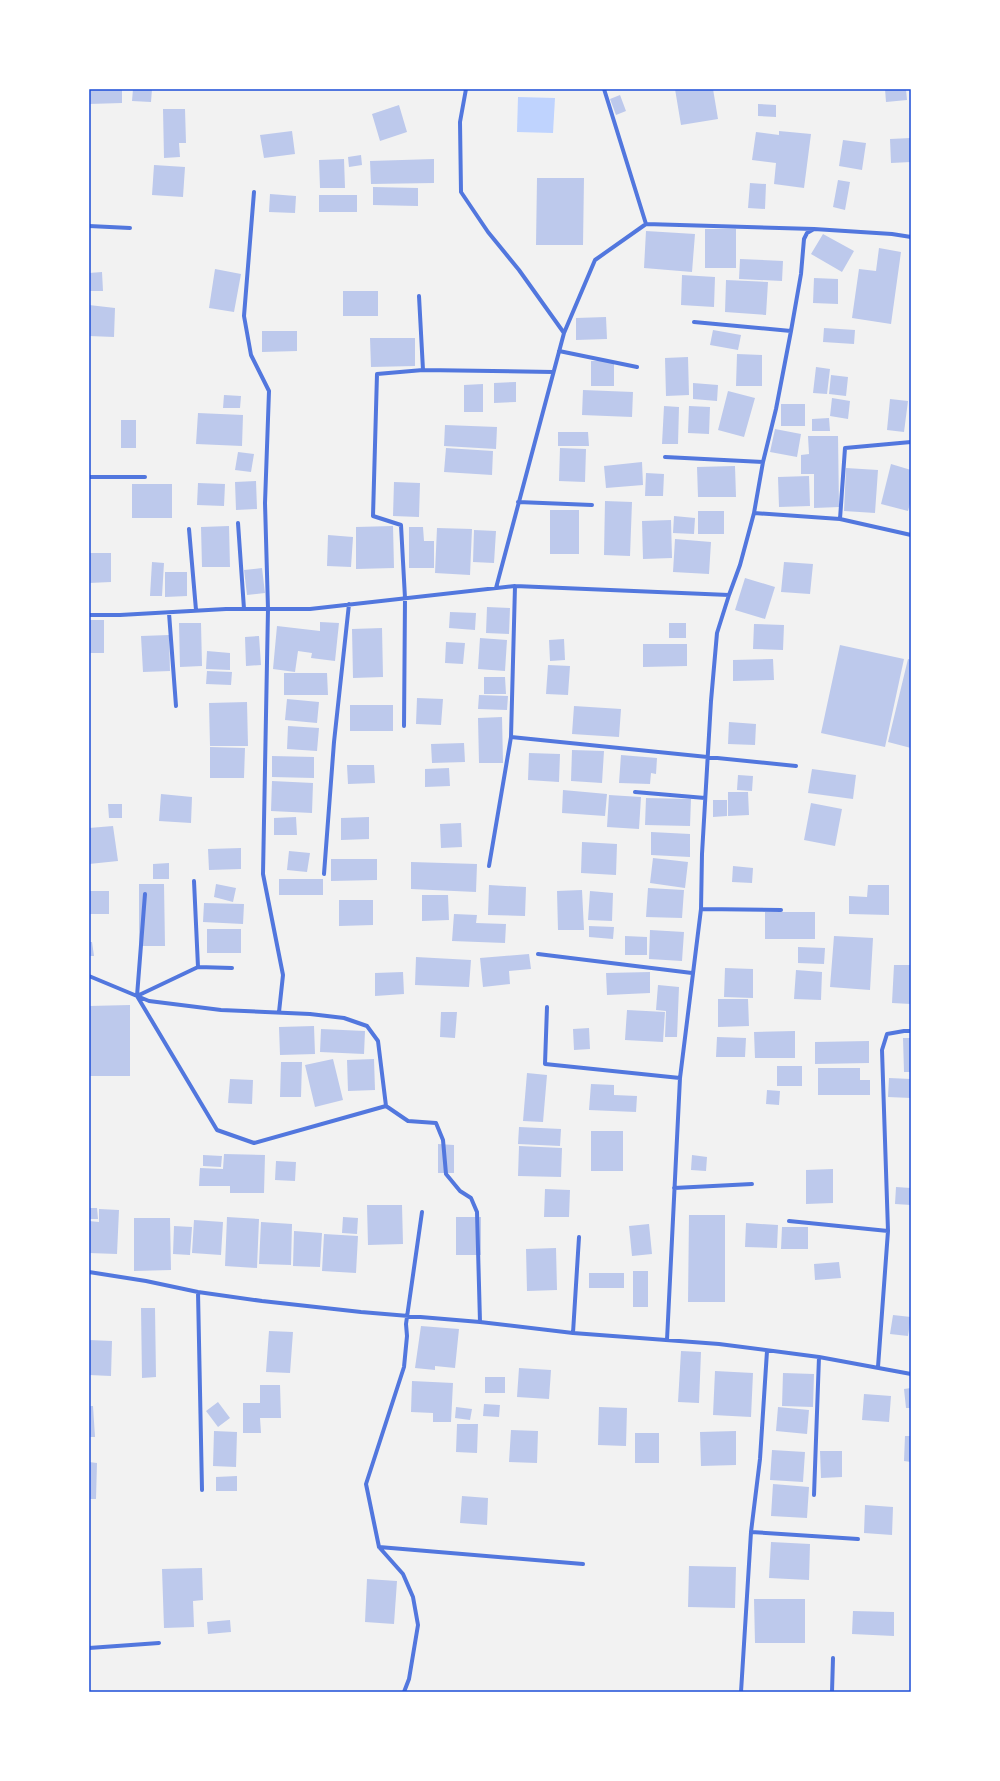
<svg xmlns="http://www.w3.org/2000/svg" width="1000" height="1781" viewBox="0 0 1000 1781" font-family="Literata,serif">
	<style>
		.water { fill: #bfd3fe }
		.building { fill: #bdc9ec }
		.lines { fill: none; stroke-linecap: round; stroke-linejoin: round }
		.minor { stroke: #5277de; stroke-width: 4 }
		.neatline { fill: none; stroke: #1d4ed8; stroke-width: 1.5 }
	</style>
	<rect width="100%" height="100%" fill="#f2f2f2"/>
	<path class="water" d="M518,97l37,1 -2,35 -36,-1z"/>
	<path class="building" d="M89,89h33v14l-33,1z
		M133,89h19l-1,13 -19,-1z
		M675,89h38l5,30 -37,6z
		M885,89h21l1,11 -21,2z
		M620,95l6,16 -10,4 -6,-16z
		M758,104l18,1v12l-18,-1z
		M399,105l8,27 -27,9 -8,-27z
		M163,109h22l1,34h-7l1,14 -16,1z
		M292,131l3,23 -31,4 -4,-23z
		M779,131l32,3 -7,54 -30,-4 2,-21 -24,-3 4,-28 23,3z
		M911,138v24l-20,1 -1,-24z
		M843,140l23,3 -4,27 -23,-4z
		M361,155l1,10 -13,2 -1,-10z
		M344,159l1,29h-25l-1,-28z
		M434,159v24l-63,1 -1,-23z
		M154,165l31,2 -2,30 -31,-2z
		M537,178h47l-1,67h-47z
		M838,180l12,2 -5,28 -12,-3z
		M750,183l16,1 -1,25 -17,-1z
		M373,187l45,1v18l-45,-1z
		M270,194l26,2 -1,17 -26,-1z
		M319,195h38v17h-38z
		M705,229h31v39h-31z
		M646,231l49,3 -3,38 -48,-4z
		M823,234l31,17 -12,21 -31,-18z
		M879,248l22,4 -10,72 -39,-6 7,-49 17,2z
		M740,259l43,2 -1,20 -43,-2z
		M215,269l26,5 -7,38 -25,-4z
		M102,272l1,19h-14v-18z
		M682,275l33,2 -1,30 -33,-2z
		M814,278l24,1v25l-25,-1z
		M726,280l42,2 -2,33 -41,-3z
		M343,291h35v25h-35z
		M89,305l26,3 -1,29 -25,-1z
		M606,317l1,22 -31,1v-22z
		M824,328l31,2 -1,14 -31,-2z
		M713,330l28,5 -3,15 -28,-5z
		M262,331h35v20l-35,1z
		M370,338h45v28l-44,1z
		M737,354l25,1v31h-26z
		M688,357l1,38 -23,1 -1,-38z
		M591,361h23v25h-23z
		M816,367l14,2 -3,25 -14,-1z
		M831,375l17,2 -2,19 -17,-2z
		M516,382v20l-22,1v-20z
		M693,383l25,2 -1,16 -24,-2z
		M483,384v28h-19v-27z
		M583,390l50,2 -1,25 -50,-2z
		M728,391l27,7 -11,39 -26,-7z
		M224,395l17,1 -1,12h-17z
		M832,398l18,3 -2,18 -18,-3z
		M890,399l18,2 -4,31 -17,-2z
		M781,404h24v22h-24z
		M664,406l15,1 -1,37h-16z
		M689,406l21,1 -1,27 -21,-1z
		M198,413l45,2 -1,31 -46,-2z
		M829,418l1,13h-18v-12z
		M121,420h15v28h-15z
		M445,425l52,2 -1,22 -52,-3z
		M775,429l26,5 -4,23 -27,-5z
		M558,432h30l1,14h-31z
		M808,436h30l1,71 -25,1v-34h-13v-19l8,-1z
		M446,448l47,3 -1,24 -48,-3z
		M560,448l26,1 -1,33 -26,-1z
		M238,452l16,2 -3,18 -16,-2z
		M642,462l1,23 -37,3 -2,-22z
		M891,464l20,6v30l-3,11 -27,-7z
		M735,466l1,31h-38l-1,-30z
		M846,468l32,2 -3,43 -31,-2z
		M646,473l18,1 -1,22h-18z
		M809,476l1,30 -31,1 -1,-30z
		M256,481l1,28 -21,1 -1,-28z
		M394,482l26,1 -1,34 -26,-1z
		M198,483l27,1 -1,22 -27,-1z
		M132,484h40v34h-40z
		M605,501l27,1 -2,54 -26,-1z
		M550,510h29v44h-29z
		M698,511h26v23h-26z
		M674,516l21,2 -1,16 -21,-1z
		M671,520l1,38 -29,1 -1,-38z
		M229,526l1,41h-28l-1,-40z
		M393,526l1,42 -38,1v-42z
		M409,527h14l1,14h10v27h-25z
		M437,528l35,1 -2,46 -35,-2z
		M474,530l22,1 -2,32 -21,-1z
		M328,535l25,2 -2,30 -24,-1z
		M675,539l36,3 -2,32 -36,-2z
		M89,553h22v29l-22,1z
		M152,562l12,1 -2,33h-12z
		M784,562l29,2 -3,30 -29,-2z
		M262,568l3,25 -18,2 -3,-25z
		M165,572h22v24l-22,1z
		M745,578l30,9 -10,32 -30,-9z
		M487,607l23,1 -1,26 -23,-1z
		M450,612l26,1 -1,17 -26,-2z
		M89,620h15v33h-15z
		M320,622l19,1 -4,38 -24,-3 1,-5 -14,-2 -3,21 -22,-3 4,-43 43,5z
		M179,623h22l1,43 -22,1z
		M669,623h17v15h-17z
		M754,624l30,1 -1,25 -30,-1z
		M382,628l1,49 -30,1 -1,-49z
		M169,635l1,36 -27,1 -2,-36z
		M259,636l2,29 -15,1 -1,-29z
		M480,638l27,2 -2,31 -27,-2z
		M564,639l1,21 -15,1 -1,-21z
		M446,642l19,1 -2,21 -18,-1z
		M643,644h44v22l-44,1z
		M840,645l64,14 -19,88 -64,-14z
		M207,651l23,2v17l-24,-1z
		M773,659l1,21 -41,1v-21z
		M908,659l3,1v88l-23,-6z
		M548,665l22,1 -2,29 -22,-1z
		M207,671l25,1 -1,13 -25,-1z
		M284,673h43l1,22h-44z
		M484,677h21l1,17h-22z
		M479,695l29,1 -1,14 -29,-1z
		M417,698l26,1 -2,26 -25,-1z
		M287,699l32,3 -2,21 -32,-3z
		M247,702l1,44h-38l-1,-43z
		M350,705h43v26h-43z
		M574,706l47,3 -2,28 -47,-3z
		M502,717l1,46h-24l-1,-45z
		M729,722l27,2 -1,21 -27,-1z
		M288,726l31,2 -2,23 -30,-2z
		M464,743l1,19 -33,1 -1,-19z
		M210,747l35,1 -1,30h-34z
		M572,750l32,1 -2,32 -31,-2z
		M529,753l31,1 -1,28 -31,-2z
		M621,755l36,3 -1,16 -5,-1 -1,11 -31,-1z
		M272,756l42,1v21l-42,-1z
		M347,765h27l1,18 -27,1z
		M449,768l1,18 -25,1v-18z
		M812,769l44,6 -3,24 -45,-6z
		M738,775l15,1 -1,15 -15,-1z
		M272,781l41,2 -1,30 -41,-2z
		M563,790l44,4 -2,22 -43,-3z
		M728,792h20l1,23 -21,1z
		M161,794l31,3 -1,26 -32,-2z
		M609,795l32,2 -2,32 -32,-2z
		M646,798l45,1 -1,27 -45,-1z
		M713,800h14v16l-14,1z
		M811,803l31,6 -7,37 -31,-6z
		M108,804h14v14h-13z
		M296,817l1,18h-23v-17z
		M369,817v22l-28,1v-22z
		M461,823l1,24 -21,1 -1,-24z
		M113,826l5,35 -29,3v-36z
		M651,832l39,2v23l-39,-2z
		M582,842l35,2 -1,31 -35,-2z
		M241,848v21l-32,1 -1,-21z
		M289,851l21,2 -3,19 -20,-2z
		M653,858l35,4 -3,26 -35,-5z
		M331,859h46v21l-46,1z
		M411,862l66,2 -1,28 -65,-3z
		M169,863v16h-16v-15z
		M733,866l20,2 -1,15 -20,-1z
		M279,879h44v16h-44z
		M139,884h25l1,62h-26z
		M216,884l20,4 -3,14 -19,-5z
		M489,885l37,2 -1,29 -37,-1z
		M868,885h21v30l-40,-1v-18l18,1z
		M648,888l36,2 -2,28 -36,-1z
		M582,890l2,40h-26l-1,-39z
		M89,891h20v23h-20z
		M590,891l23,2 -1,28 -24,-1z
		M422,895h26l1,25 -27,1z
		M339,900h34v25l-34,1z
		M204,903l40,1 -1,20 -40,-2z
		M765,912h50v27h-50z
		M454,914l23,1 -1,8 30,1 -1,19 -53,-2z
		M589,926l25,1 -1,12 -24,-2z
		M207,929h34v24h-34z
		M650,930l34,2 -2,29 -33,-2z
		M625,936l22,1v18h-22z
		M834,936l39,2 -3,52 -40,-3z
		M89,942h3l2,14h-5z
		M798,947l27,1 -1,16 -26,-1z
		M529,954l2,15 -22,2 1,13 -27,3 -3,-29z
		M416,957l55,3 -2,27 -54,-2z
		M894,965h17v39l-19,-1z
		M725,968l28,1v29l-29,-1z
		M796,970l26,2 -1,28 -27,-1z
		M403,972l1,22 -29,2v-23z
		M650,972v21l-43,2 -1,-22z
		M658,985l21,2 -2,50h-12l1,-26 -10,-1z
		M718,999h30l1,27 -31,1z
		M130,1005v71h-41v-70z
		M627,1010l38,2 -2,30 -38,-2z
		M441,1012h16l-2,26 -15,-1z
		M314,1026l1,28 -35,1 -1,-28z
		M589,1028l1,21 -16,1 -1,-21z
		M321,1029l44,2 -1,23 -44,-2z
		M795,1031v27h-40l-1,-26z
		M717,1037l29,1 -1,19h-29z
		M903,1038h8v34h-7z
		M869,1041v22l-54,1v-22z
		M333,1059l10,41 -28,7 -10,-42z
		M374,1059l1,31 -27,1 -1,-31z
		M281,1062h21l-1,35h-21z
		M777,1066h25v20h-25z
		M818,1068h42v12h10v15h-52z
		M527,1073l20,2 -4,47 -20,-1z
		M889,1078l22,1v19l-23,-1z
		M230,1079l23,1 -1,24 -24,-1z
		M591,1084l23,1v10l23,1 -1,16 -47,-2z
		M767,1090l13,1 -1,14 -13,-1z
		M519,1127l42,2 -1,17 -42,-2z
		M591,1131h32v40h-32z
		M438,1144l16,1v28h-16z
		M519,1146l43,2 -1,29 -43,-1z
		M224,1154l41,1 -1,38h-34v-7h-31l1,-18 23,1z
		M203,1155l19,1 -1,11 -18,-1z
		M692,1155l15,2 -1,14 -15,-1z
		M276,1161l20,1 -1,19 -20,-1z
		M833,1169v34l-27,1v-34z
		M896,1187l15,1v17l-16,-1z
		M545,1189l25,1 -1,27h-25z
		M367,1205h35l1,39 -35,1z
		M89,1208h8l1,11h-9z
		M99,1209l20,1 -2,44 -28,-1v-32l10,1z
		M689,1215h36v87h-37z
		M227,1217l32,2 -2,49 -32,-2z
		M343,1217l15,1 -1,16 -15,-1z
		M456,1217h25v38h-25z
		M134,1218h36l1,52 -37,1z
		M194,1220l29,2 -2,33 -29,-2z
		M261,1222l31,2 -1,41 -32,-1z
		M746,1223l32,2 -1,23 -32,-1z
		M649,1224l3,30 -20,2 -3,-30z
		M174,1226l18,1 -2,28 -17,-1z
		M782,1227h26v22h-27z
		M294,1231l28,2 -2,34 -27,-1z
		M324,1234l34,2 -2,37 -34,-2z
		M556,1248l1,42 -30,1 -1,-42z
		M839,1262l2,16 -26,2 -1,-16z
		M633,1271h15v36h-15z
		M589,1273h35v15h-35z
		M141,1308h14l1,69 -14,1z
		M893,1315l18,2 -3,19 -18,-2z
		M421,1326l38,3 -4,39 -20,-2v4l-20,-2z
		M269,1331l24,1 -3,41 -24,-1z
		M89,1340l23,1 -1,35 -22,-1z
		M681,1351l20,1 -2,51 -21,-1z
		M519,1368l32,2 -2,29 -32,-2z
		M715,1371l38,2 -2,44 -38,-2z
		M783,1373l31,1 -1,33 -31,-1z
		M485,1377h20v16h-20z
		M412,1381l41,2 -2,39h-18v-9l-22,-1z
		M260,1385h20l1,33h-21l1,15h-18v-30h17z
		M911,1388v20h-5l-2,-19z
		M864,1394l27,2 -2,26 -27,-2z
		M218,1402l12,16 -12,9 -12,-16z
		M484,1404l16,1 -1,12 -16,-1z
		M89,1406h4l2,31h-6z
		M456,1407l16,2 -2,11 -15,-2z
		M599,1407l28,1 -1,38 -28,-1z
		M778,1407l31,3 -2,24 -31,-3z
		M457,1424h21l-1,29 -21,-1z
		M511,1430l27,1 -1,32 -28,-1z
		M214,1431l23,1 -1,35 -23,-1z
		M736,1431v34l-35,1 -1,-34z
		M635,1433h24v30h-24z
		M905,1436h6v26l-7,-1z
		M772,1450l33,2 -2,30 -33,-2z
		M820,1451h22v26l-21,1z
		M89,1462l8,1 -1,36h-7z
		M237,1476v15h-21v-14z
		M773,1484l36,3 -2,31 -36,-2z
		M462,1496l26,2 -1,27 -27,-2z
		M865,1505l28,2 -1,28 -28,-2z
		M771,1542l39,2 -1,36 -40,-2z
		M689,1566l47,1 -1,41 -47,-1z
		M202,1568l1,32 -10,1 1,26 -30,1 -2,-59z
		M367,1579l30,2 -3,43 -29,-2z
		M754,1599h51v44h-50z
		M853,1611l41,1v24l-42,-2z
		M230,1620l1,12 -23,2 -1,-12z"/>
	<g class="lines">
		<path class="minor" d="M466,89l-6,33 1,70 27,40 31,38 45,63
			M604,89l42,135
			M254,192l-10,124 7,39 18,36 -4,112 3,106 -5,265 20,101 -4,37
			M89,226l41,2
			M694,322l97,9
			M559,351l78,16
			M423,370l130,2
			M665,457l98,5
			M89,477h56
			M518,502l74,3
			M754,513l86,6 71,16
			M840,519l5,-71 66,-6
			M238,523l6,86
			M189,529l7,81
			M515,586l214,9
			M496,588l68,-255 31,-73 51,-36 168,5
			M169,613l7,93
			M89,615h31l106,-6h84l205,-23 -4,151 -22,129
			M404,726l1,-128 -4,-73 -28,-9 4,-142 46,-4 -4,-74
			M511,737l285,29
			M635,792l70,6
			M324,874l10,-132 15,-138
			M194,881l4,86
			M145,894l-8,102 80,134 37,13 132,-37
			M701,909l80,1
			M538,954l154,19
			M89,976l60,25 72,9 89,4 34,4 23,8 11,15 8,65 22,15 28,2 7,17 3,34 14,17 11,7 6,14 3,110
			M137,996l61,-29 34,1
			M547,1007l-2,57 135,14
			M674,1188l78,-4
			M789,1221l99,10
			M89,1272l57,9 52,11 64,9 99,11 119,10 93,11 146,11 100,13 92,17
			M198,1292l4,198
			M573,1333l6,-96
			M667,1340l13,-262 21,-169 1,-55 9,-153 6,-68 12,-38 11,-30 14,-52 9,-51 13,-53 15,-78 10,-57 3,-35 3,-6 7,-4 78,5 19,3
			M878,1367l10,-136 -6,-181 5,-16 17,-3h7
			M814,1495l5,-138
			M751,1532l107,7
			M379,1547l204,17
			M89,1648l70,-5
			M404,1692l5,-13 9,-54 -5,-28 -10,-23 -24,-27 -13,-63 38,-117 3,-31 -1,-12 16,-112
			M741,1692l10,-160 9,-73 7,-108
			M832,1692l1,-34"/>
	</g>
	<rect width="1000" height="1781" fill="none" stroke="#ffffff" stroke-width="180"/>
	<rect x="90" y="90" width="820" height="1601" class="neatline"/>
</svg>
